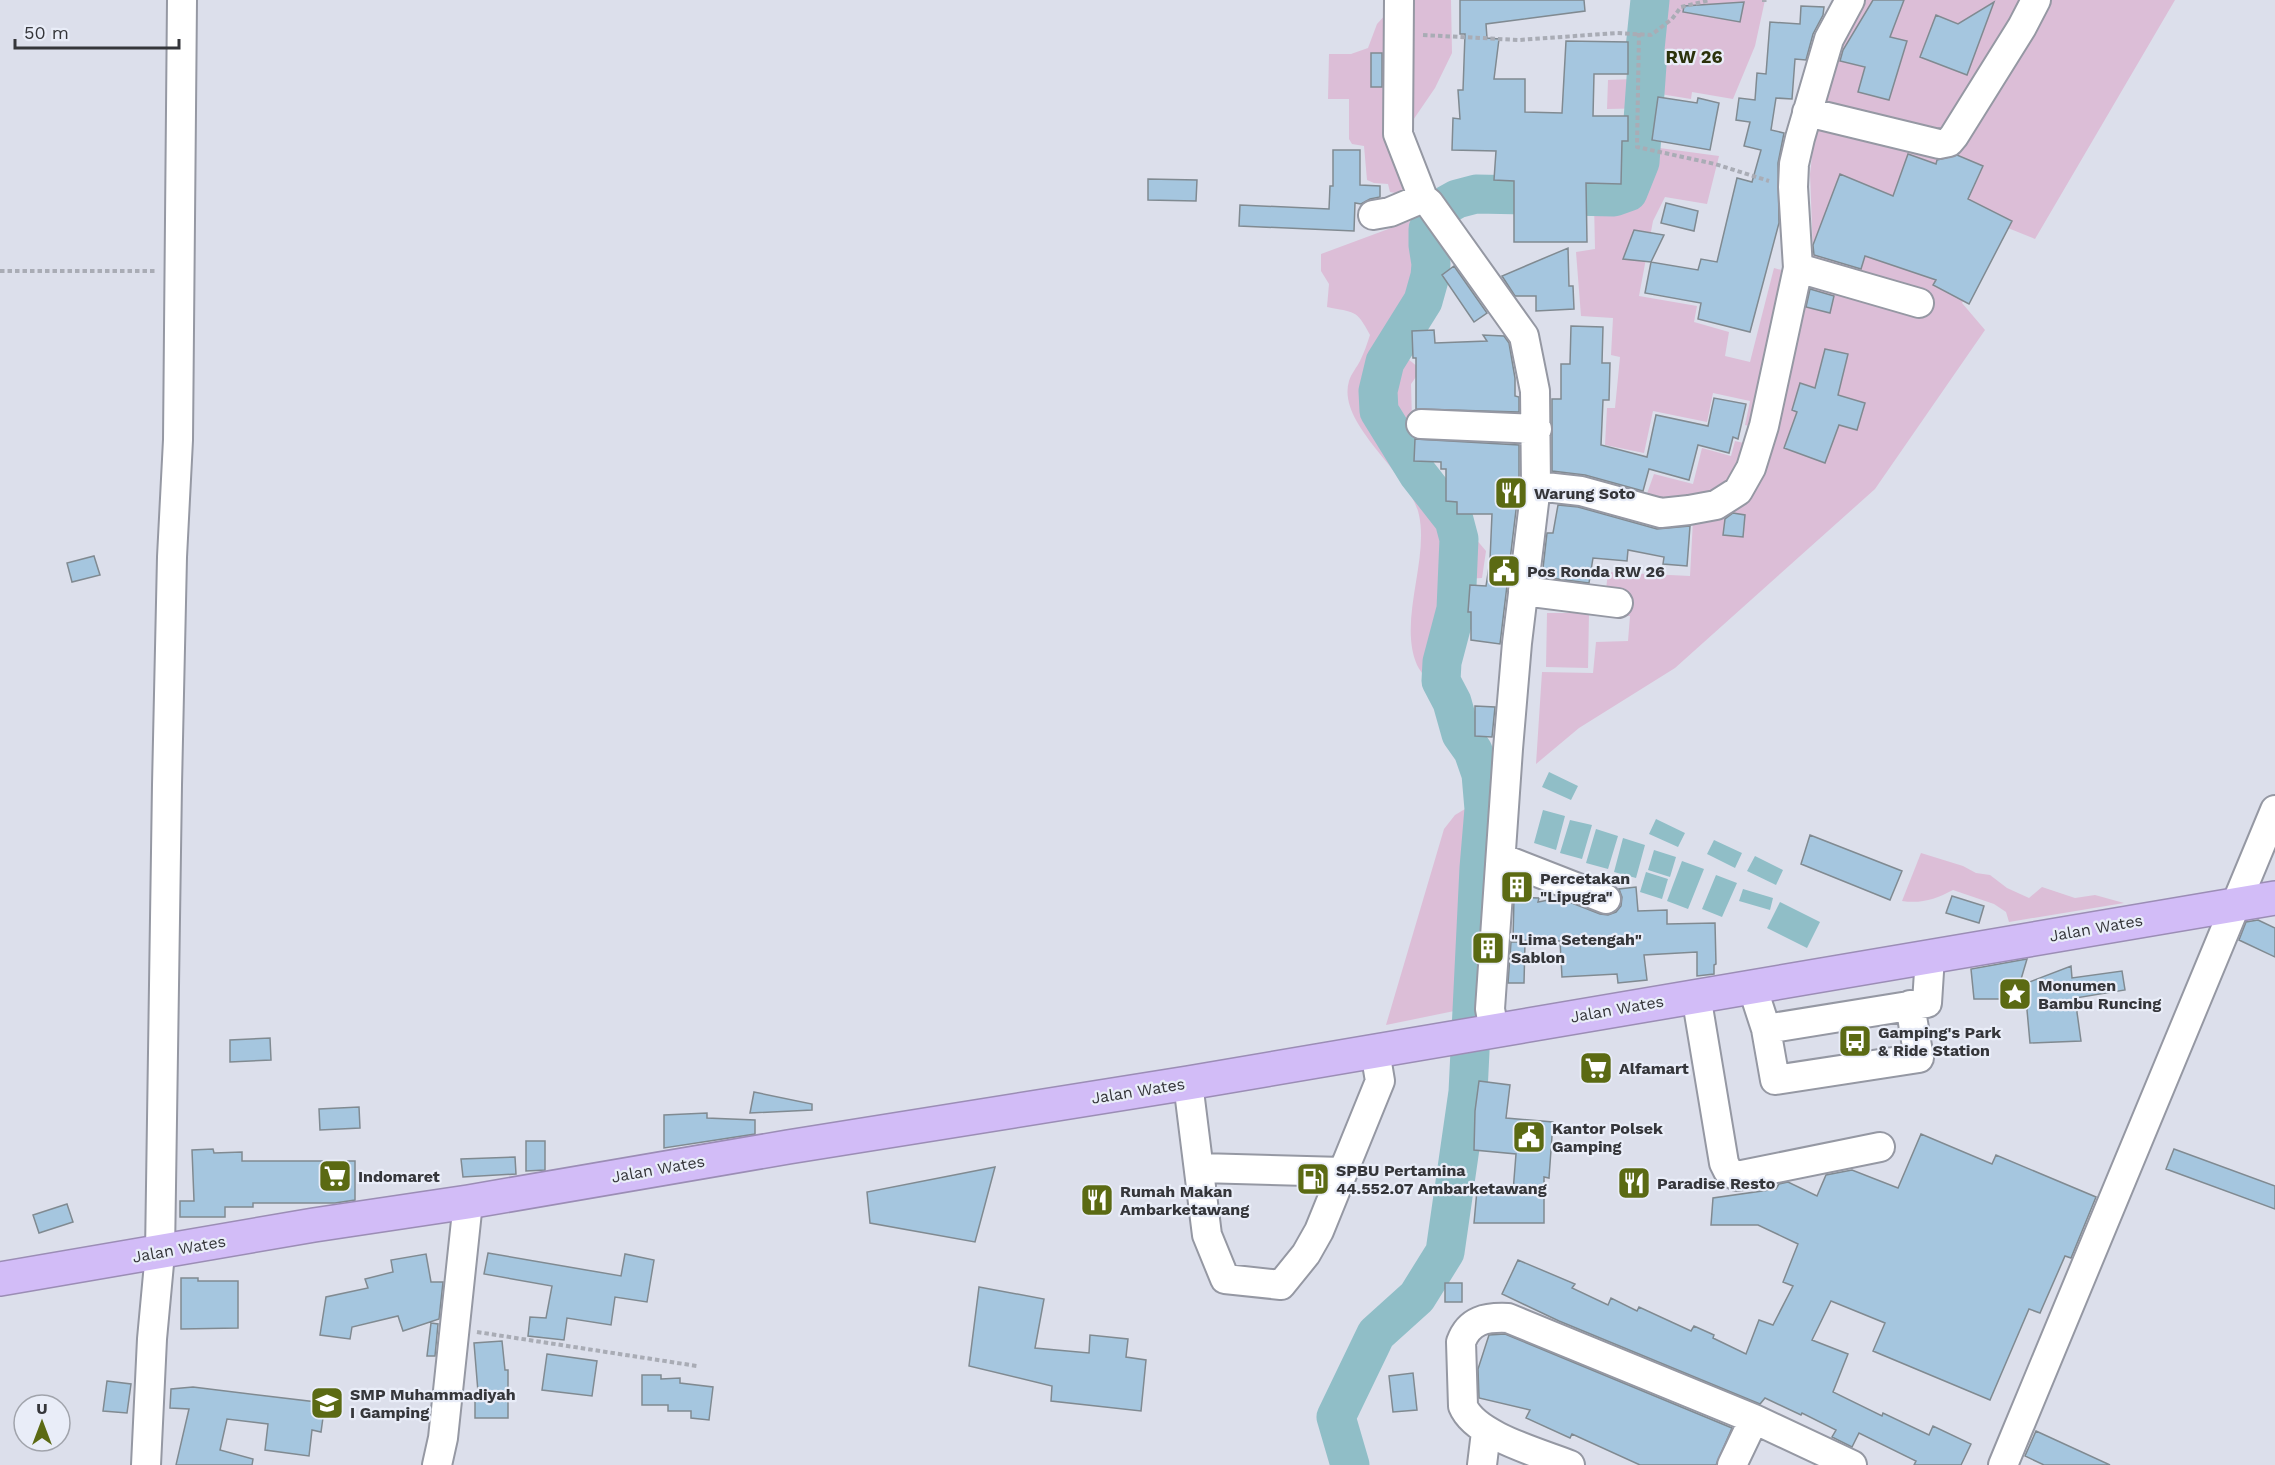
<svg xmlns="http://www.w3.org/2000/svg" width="2275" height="1465" viewBox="0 0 2275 1465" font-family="'Work Sans',sans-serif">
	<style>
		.green { fill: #dcbed7 }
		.water { fill: #90bec7 }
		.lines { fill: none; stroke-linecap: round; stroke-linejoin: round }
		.river { stroke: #90bec7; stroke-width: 39 }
		.building { fill: #a5c6df; stroke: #808a91; stroke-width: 1.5 }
		.minor-casing { stroke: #9598a3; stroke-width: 32 }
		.highway-casing { stroke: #9b8db5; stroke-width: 36 }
		.path { stroke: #a9acb5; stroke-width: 4; stroke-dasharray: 4.5 3; stroke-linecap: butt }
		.minor { stroke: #fff; stroke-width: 28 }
		.highway { stroke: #d2bcf7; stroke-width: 33 }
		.labels { text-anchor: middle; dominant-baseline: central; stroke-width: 4.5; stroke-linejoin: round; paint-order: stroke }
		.poi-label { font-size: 16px; font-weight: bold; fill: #35363a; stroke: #e9edf8; text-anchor: start }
		.street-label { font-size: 16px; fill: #35363a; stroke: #e9edf8 }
		.neighbourhood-label { font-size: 18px; font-weight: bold; fill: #2b320b; stroke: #e9edf8 }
	</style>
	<rect width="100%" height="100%" fill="#dcdfeb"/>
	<path class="green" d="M1399,0h52l1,53 -17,35 -26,38 3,70 -22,-4 -2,-8 -14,-1 -7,-3 -3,-34 -12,-2 -3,-5v-40h-21l1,-45h22l17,-6 9,-24z
		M1639,0h126l-10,46 -22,53 -41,-7 -1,7 -37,-6 -2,15 -45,1 1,-29 26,-1 -1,-38 5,-20z
		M1860,0h315l-140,239 -37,-15 -36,79 23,27 -110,159 -200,179 -96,60 -43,36 6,-92 51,1 3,-31 32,-1 2,-25h-27l5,-44 82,4 3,-56 -49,-18 10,-28 39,10 9,-36 29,8 4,-15 13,3 6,-17 -9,-2 5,-24 -37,-8 -6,29 -54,-11 -9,42 -39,-8 2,-37h8l5,-51 -9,-2 2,-37 -32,-2 -5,-64 19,-3 -1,-46c47,4 48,-16 58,-56l67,9 -12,48 -42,-7 -12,24 -14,75 58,10 -3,16 35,10 -4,24 25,6 24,-94 40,11 -4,-105 7,-62 17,-68z
		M1418,218l-1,17 9,30 -3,16 -18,35 3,43 10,8v7l-7,10 1,36 -23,1c25,48 62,88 97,130l-4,27 -17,1 -6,66 -10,25 -16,17c-5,-7 -12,-14 -16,-22 -19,-44 12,-104 2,-150 -8,-41 -83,-90 -70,-134 2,-7 8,-14 11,-20 4,-8 7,-17 10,-26 -14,-27 -16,-22 -43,-28l2,-23 -8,-13v-17z
		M1547,613h42l-1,55 -42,-1z
		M1475,803l-11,206 -78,16 58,-196 11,-14z
		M1921,853l42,13 13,7 14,2 17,13 22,10 13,-11 33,11 20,-3 29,8 -115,19 -3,-10 -12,-8 -41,-14c-17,9 -32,14 -51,11z"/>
	<path class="water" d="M1549,772l29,14 -7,14 -29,-13z
		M1543,810l22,6 -9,34 -22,-7z
		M1656,819l29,14 -7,14 -29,-13z
		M1570,820l22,5 -10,34 -22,-6z
		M1596,829l22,7 -10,33 -22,-6z
		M1623,838l22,7 -9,33 -22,-6z
		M1714,840l28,13 -7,15 -28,-14z
		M1654,850l22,7 -6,20 -22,-7z
		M1755,856l28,14 -7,15 -29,-14z
		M1682,861l22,8 -16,40 -21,-8z
		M1646,872l22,7 -6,20 -22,-7z
		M1716,875l21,8 -15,34 -20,-8z
		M1743,889l30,9 -3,12 -31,-9z
		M1780,902l40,20 -13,26 -40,-20z"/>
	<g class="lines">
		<path class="river" d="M1350,1465l-14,-48 40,-83 41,-37 28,-45 23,-160 11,-224 5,-59 -3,-35 -8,-23 -12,-17 -9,-32 -11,-21 1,-19 14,-53 3,-70 -5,-19 -36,-46 -39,-63 -1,-20 7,-29 38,-61 7,-25 1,-12 -3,-19v-16l11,-20 18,-10 19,-5 138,3 14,-5 12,-30 7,-97 -2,-16 5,-49"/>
	</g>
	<path class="building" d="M1460,0h124l1,11 -99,13 1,14 12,1 -5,40h31v33l37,1 4,-72 62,1v32h-34l-1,42h35v25h-6l-1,43 -35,-1 1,59h-73v-61l-20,-1 2,-29 -44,-1 1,-32 7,1 -2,-29h5l2,-56h-5z
		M1873,0h31l-14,37 17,4 -18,59 -31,-8 7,-25 -25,-6 3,-11z
		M1744,2l-4,20 -57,-10 1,-6z
		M1994,2l-27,73 -47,-18 16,-42 22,9z
		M1801,6l23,1 -1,8 -10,19 -7,26 -11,-1 -3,40 -16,-1 -5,32 13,3 -6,30 1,60 -29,109 -52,-13 3,-16 -56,-10 6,-31 47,8 3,-11 16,3 20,-84 15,4 9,-32 -17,-4 6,-24 -14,-2 3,-22 16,2 2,-27 9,1 4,-52 30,2z
		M1371,53h11v34h-11z
		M1658,97l39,6 1,-5 21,5 -9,47 -58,-10z
		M1333,150h27v35l20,1v11l-10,2 -9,5 -6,-1 -1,28 -115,-5 1,-21 89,4 1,-23h3z
		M1908,154l28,10 1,-4 20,-5 26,11 -15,33 44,22 -43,83 -36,-19 3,-5 -71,-24 -4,13 -47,-14 -1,-10 27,-71 53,22z
		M1148,179l49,1 -1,21 -48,-1z
		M1666,203l32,8 -4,20 -33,-8z
		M1634,230l30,5 -13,27 -28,-3z
		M1568,248l1,38h4l1,23 -38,2v-15h-21l-13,-20z
		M1454,266l33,47 -13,9 -32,-47z
		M1810,289l24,7 -4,17 -24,-6z
		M1571,326l32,1 -1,36h8l-1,37h-6l-2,45 46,12 9,-42 52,11 6,-28 32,6 -8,35 -5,-2 -4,16 -31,-8 -9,35 -40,-11 -6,22 -58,-16 -33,-4v-72h9v-35h9z
		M1434,330l1,13 52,-2 -4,-6 21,1 5,7 6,35v18l4,1v15l-103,-3v-51h-3l-1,-27z
		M1825,349l23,5 -10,41 27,8 -8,27 -18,-5 -14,38 -41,-15 13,-36 -5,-2 8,-27 15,5z
		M1415,439l104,6v40l-19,159 -29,-4v-28h-3l2,-27 16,1 4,-26 2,-46h-35v-12l-11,-1v-32h-5v-7l-27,-1z
		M1558,505l20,2 79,22 33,-3 -3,40 -24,-2 1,-7 -36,-7 -1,11 -34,-3 -4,25 -47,-6 5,-44h6z
		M1733,513l12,2 -2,22 -20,-2 2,-16z
		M94,556l6,19 -28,7 -5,-19z
		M1475,706l20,1 -3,30 -17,-1z
		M1810,835l92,36 -12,29 -89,-36z
		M1636,887l2,24 29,-1v14l48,-1 1,41 -2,1v9l-17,2v-24l-53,3 3,25 -29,3 -1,-9 -55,3 -2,-36 -47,-1 1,-43 25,1 -1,4 21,-4 41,16 8,1 8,-3 5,-6 1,-9 -3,-8z
		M1952,896l32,10 -5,17 -33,-10z
		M2258,920l17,8v29l-36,-17 7,-18z
		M1511,942h14l-1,41h-16z
		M2027,959l-8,27 52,-20 1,12 50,-7 3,19 -50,8 6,43 -51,2 -4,-44h-52l-3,-30z
		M270,1038l1,22 -41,2v-22z
		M1479,1081l31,4 -4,33 47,4 -4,56 -5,-1v46h-70l3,-33 36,2 3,-38 -42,-4 1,-39z
		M754,1092l58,12v6l-62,3z
		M359,1107l1,21 -40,2 -1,-21z
		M707,1113v5l48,2v14l-91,14v-33z
		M1921,1134l71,30 4,-9 100,42 -25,61 -6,-2 -25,57 -11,-4 -39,91 -117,-49 12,-28 -54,-22 -19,39 36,14 -15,38 49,24 1,-3 46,22 4,-9 38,18 -10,21h-47l2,-4 -57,-28 -7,14 -20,-10 4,-7 -34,-17 -1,2 -36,-17 -5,6 -201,-83 -57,-27 16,-34 57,24 -3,4 36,17 3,-7 26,13 2,-4 52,24 3,-5 20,9 -1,3 33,16 13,-34 14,5 20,-39 -10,-4 15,-38 -40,-19h-47l2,-27 63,-9 3,-5 9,-2 29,14 9,-21 26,-5 46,18z
		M526,1141h19v29l-19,1z
		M213,1149l1,4 28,-1v9h113v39l-20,3h-82v4h-28v10h-45v-16h14l-2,-51z
		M2174,1149l101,37v23l-109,-40z
		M515,1157l1,17 -53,3 -2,-18z
		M995,1167l-20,75 -105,-19 -3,-31z
		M67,1204l6,18 -34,11 -6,-18z
		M488,1253l133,23 4,-22 29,6 -7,42 -32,-5 -4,28 -44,-7 -3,22 -36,-4 2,-19 16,1 6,-32 -68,-12z
		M426,1254l5,28h12l-4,37 -36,12 -5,-15 -46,11 -2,12 -30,-4 6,-38 42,-9 -3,-9 28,-7 -2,-12z
		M181,1278h17v3h40v47l-57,1z
		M1445,1283h17v19h-17z
		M979,1287l65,12 -9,49 54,5 1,-18 38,4 -2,18 20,3 -5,51 -90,-10 1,-15 -83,-20z
		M431,1323l7,1 -3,32h-8z
		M1505,1334l227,94 -16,37h-76l-68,-31 -2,4 -44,-20 4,-8 -51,-12 -1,-29 11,-34z
		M502,1341l3,29h3v48h-33v-26h3l-4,-49z
		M547,1354l50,7 -5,35 -50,-6z
		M1413,1373l4,37 -24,2 -4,-36z
		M642,1375h19v4l19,-1v5l33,4 -4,33 -18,-2v-7h-23v-6h-26z
		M107,1381l24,3 -4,29 -24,-2z
		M193,1387l132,16 -4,29 -9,-2 -3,26 -44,-6 3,-26 -41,-5 -7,31 33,9 -1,6h-76l13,-56 -19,-1 1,-19z
		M2036,1431l74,34h-66l-19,-9z"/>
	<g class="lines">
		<g class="minor-casing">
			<path id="minor" d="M1399,0l-1,134 25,64 6,5 95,133 11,55 1,95 -19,157 -9,106 -18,260 4,21
				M1807,112l132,32 10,-2 5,-6 68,-109 14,-27
				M1373,215l17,-3 33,-14
				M1798,268l121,35
				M1421,424l116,5
				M1536,486l45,5 80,22 28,-3 27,-5 22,-14 13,-23 13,-42 34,-158 -5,-81 1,-23 6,-26 29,-99 21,-39
				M1523,591l95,12
				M1501,858l105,41
				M1752,986l14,43 9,51 144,-22 -9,-53
				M1696,995l28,168 4,8 9,5 143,-29
				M1766,1029l161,-26 3,-47
				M1188,1083l19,152 18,44 56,6 25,-31 13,-23 61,-150 -5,-30
				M1200,1168l143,4
				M146,1465l6,-126 8,-86 7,-468 5,-228 6,-117 4,-440
				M437,1465l6,-27 25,-236
				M1482,1465l4,-33
				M1570,1465c-30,-12 -95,-29 -107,-59l-2,-64c8,-22 25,-25 47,-24l246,101 98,46
				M1732,1465l22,-46
				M2003,1465l272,-655"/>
		</g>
		<g class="highway-casing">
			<path id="highway" d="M0,1279l314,-54 154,-23 320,-55 400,-64 1087,-185"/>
		</g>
		<path class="path" d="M1762,0h7
			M1639,33l-2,114 78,17 54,17
			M1423,35l96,5 98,-7 34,2 21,-16 9,-12 29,-7
			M0,271h155
			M477,1332l220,34"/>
		<use href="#minor" class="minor"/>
		<use href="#highway" class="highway"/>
	</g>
	<defs>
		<g id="restaurant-square" transform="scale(1.725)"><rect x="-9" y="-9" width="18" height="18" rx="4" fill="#5b6a13" stroke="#e9edf8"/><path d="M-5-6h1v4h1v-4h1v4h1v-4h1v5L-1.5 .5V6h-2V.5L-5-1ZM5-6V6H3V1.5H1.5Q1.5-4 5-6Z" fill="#fff"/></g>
		<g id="civic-square" transform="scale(1.725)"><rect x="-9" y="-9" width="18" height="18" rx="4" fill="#5b6a13" stroke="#e9edf8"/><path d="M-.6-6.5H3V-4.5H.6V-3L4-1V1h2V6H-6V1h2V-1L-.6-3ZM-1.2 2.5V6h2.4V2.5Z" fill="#fff"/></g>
		<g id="building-square" transform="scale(1.725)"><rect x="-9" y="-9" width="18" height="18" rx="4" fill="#5b6a13" stroke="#e9edf8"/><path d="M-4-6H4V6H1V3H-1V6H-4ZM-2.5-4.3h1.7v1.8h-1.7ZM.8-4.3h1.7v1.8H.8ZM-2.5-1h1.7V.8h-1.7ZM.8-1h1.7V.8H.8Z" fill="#fff"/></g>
		<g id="sight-square" transform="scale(1.725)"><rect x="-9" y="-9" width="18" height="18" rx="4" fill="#5b6a13" stroke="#e9edf8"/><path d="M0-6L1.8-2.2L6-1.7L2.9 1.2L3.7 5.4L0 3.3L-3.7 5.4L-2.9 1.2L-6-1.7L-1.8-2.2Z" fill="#fff"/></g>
		<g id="bus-square" transform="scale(1.725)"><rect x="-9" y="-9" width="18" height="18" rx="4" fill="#5b6a13" stroke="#e9edf8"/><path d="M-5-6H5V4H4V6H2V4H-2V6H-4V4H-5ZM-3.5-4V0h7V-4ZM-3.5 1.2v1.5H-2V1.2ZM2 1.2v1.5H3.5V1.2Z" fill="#fff"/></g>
		<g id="supermarket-square" transform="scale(1.725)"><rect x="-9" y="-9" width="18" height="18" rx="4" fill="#5b6a13" stroke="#e9edf8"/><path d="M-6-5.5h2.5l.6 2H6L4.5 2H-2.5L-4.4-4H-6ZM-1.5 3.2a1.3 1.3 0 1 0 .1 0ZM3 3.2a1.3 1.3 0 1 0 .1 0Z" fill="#fff"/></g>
		<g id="fuel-square" transform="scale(1.725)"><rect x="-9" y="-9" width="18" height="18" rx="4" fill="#5b6a13" stroke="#e9edf8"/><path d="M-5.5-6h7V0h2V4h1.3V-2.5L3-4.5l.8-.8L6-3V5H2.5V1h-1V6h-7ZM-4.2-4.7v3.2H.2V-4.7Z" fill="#fff"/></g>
		<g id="school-square" transform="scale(1.725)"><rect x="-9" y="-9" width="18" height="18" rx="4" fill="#5b6a13" stroke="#e9edf8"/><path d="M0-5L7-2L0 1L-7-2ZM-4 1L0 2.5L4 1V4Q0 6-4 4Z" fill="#fff"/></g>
	</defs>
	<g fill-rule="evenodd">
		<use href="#restaurant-square" x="1511" y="493"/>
		<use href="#civic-square" x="1504" y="571"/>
		<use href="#building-square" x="1517" y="887"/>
		<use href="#building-square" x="1488" y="948"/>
		<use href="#sight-square" x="2015" y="994"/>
		<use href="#bus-square" x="1855" y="1041"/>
		<use href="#supermarket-square" x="1596" y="1068"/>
		<use href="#civic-square" x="1529" y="1137"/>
		<use href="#supermarket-square" x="335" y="1176"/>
		<use href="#fuel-square" x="1313" y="1179"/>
		<use href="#restaurant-square" x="1634" y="1183"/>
		<use href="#restaurant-square" x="1097" y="1200"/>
		<use href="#school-square" x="327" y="1403"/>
	</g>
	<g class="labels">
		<g class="poi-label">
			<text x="1534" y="493">Warung Soto</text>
			<text x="1527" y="571">Pos Ronda RW 26</text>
			<text x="1540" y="878">Percetakan<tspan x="1540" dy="18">"Lipugra"</tspan></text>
			<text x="1511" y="939">"Lima Setengah"<tspan x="1511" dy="18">Sablon</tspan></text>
			<text x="2038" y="985">Monumen<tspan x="2038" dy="18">Bambu Runcing</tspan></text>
			<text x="1878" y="1032">Gamping's Park<tspan x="1878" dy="18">&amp; Ride Station</tspan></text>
			<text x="1619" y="1068">Alfamart</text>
			<text x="1552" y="1128">Kantor Polsek<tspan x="1552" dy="18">Gamping</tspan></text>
			<text x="1336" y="1170">SPBU Pertamina<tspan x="1336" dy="18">44.552.07 Ambarketawang</tspan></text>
			<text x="358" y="1176">Indomaret</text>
			<text x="1657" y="1183">Paradise Resto</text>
			<text x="1120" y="1191">Rumah Makan<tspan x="1120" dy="18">Ambarketawang</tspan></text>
			<text x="350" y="1394">SMP Muhammadiyah<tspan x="350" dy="18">I Gamping</tspan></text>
		</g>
		<g class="street-label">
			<text transform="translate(2096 928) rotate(-10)">Jalan Wates</text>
			<text transform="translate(1617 1009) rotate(-10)">Jalan Wates</text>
			<text transform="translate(1138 1091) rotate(-9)">Jalan Wates</text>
			<text transform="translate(658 1169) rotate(-10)">Jalan Wates</text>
			<text transform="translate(179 1249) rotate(-10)">Jalan Wates</text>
		</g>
		<g class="neighbourhood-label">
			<text x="1694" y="56">RW 26</text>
		</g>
	</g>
	<g transform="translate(42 1423)"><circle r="28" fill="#e9edf8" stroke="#a1a4ac" stroke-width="1.5"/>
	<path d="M0-4.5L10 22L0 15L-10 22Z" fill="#5b6a13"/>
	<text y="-9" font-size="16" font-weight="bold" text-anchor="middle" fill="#35363a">U</text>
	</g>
	<path d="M15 39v9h164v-9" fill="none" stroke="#35363a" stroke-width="3"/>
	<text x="24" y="39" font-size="18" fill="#35363a" stroke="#e9edf8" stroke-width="4.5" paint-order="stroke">50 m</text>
</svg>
